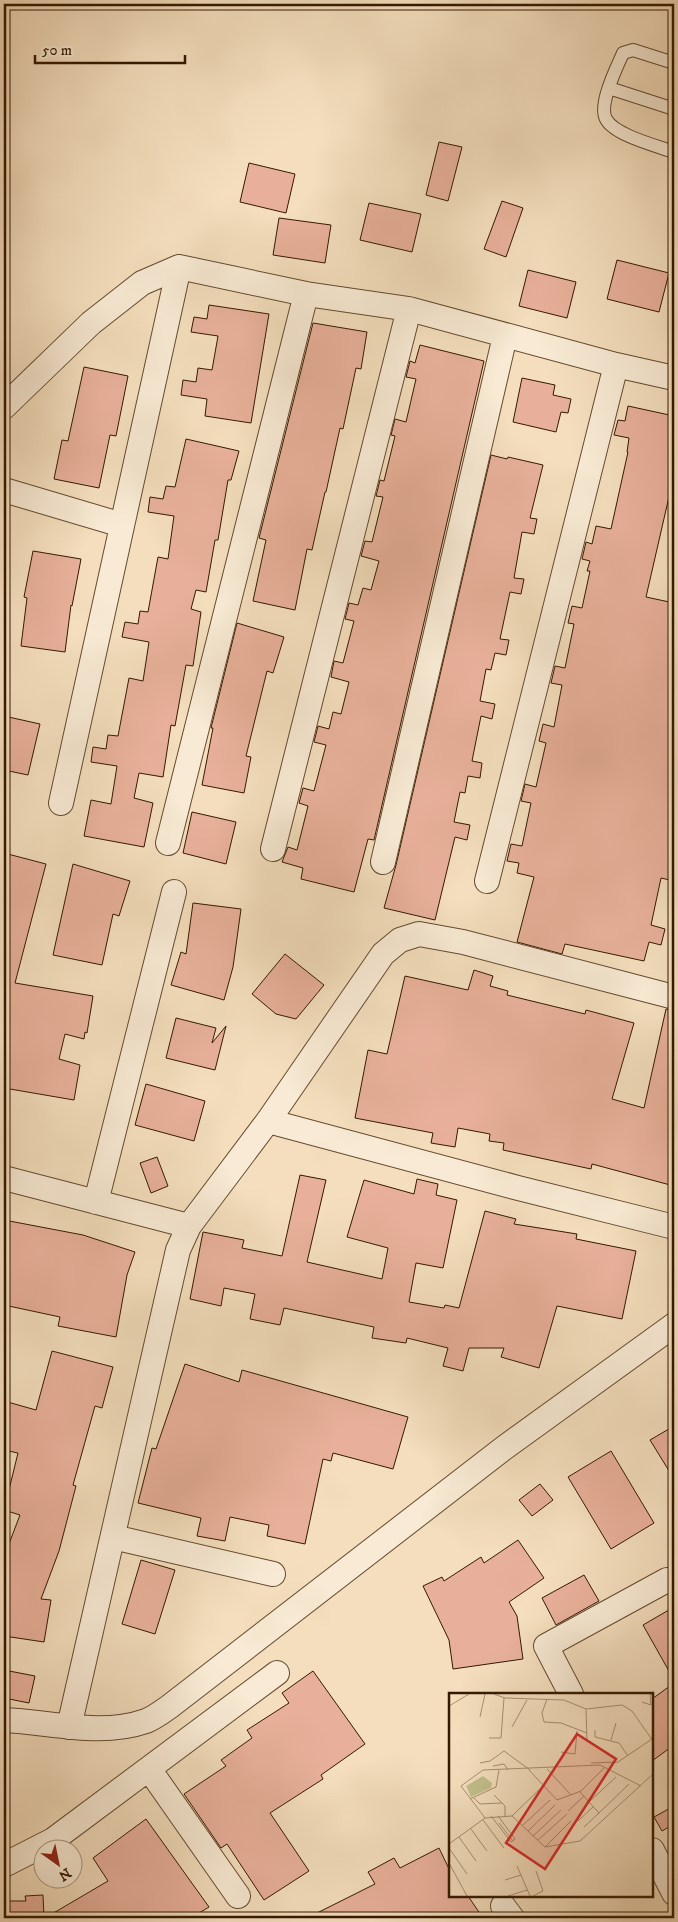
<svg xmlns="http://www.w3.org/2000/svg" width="678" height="1922" viewBox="0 0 678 1922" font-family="'IM FELL DW Pica',serif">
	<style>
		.building { fill: #e8b09a; stroke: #341900 }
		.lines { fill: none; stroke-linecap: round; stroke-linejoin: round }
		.lane-casing { stroke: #644a2f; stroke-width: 14 }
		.street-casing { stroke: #644a2f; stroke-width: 26 }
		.lane { stroke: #f8ead4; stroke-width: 12 }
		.street { stroke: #f8ead4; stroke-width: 24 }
		.inset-road { fill: none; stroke: #a78f71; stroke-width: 1 }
		.view { fill: #d62828; fill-opacity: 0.15; stroke: #d62828; stroke-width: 2.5 }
		.inset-edge { fill: none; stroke: #341900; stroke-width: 2.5 }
	</style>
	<rect width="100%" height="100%" fill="#f4debd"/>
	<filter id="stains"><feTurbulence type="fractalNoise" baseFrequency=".004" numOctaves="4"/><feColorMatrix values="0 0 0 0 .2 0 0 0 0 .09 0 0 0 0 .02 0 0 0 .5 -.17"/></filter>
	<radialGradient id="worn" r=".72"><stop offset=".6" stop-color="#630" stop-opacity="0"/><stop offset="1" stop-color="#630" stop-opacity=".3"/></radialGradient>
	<path class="building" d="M439,142l23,5 -14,54 -22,-6z
		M249,163l46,11 -9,39 -46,-11z
		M502,201l21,7 -17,49 -22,-8z
		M369,203l52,11 -9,38 -52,-12z
		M279,218l52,7 -6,38 -52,-8z
		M617,260l52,13 -10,39 -52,-13z
		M528,270l48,12 -9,36 -48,-12z
		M209,305l60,9 -18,109 -46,-7 2,-17 -26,-4 2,-15 13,2 2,-14 14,2 6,-34 -27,-4 3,-15 13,2z
		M313,323l54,9 -6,37 -5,-1 -13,61 -3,-1 -14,64h-1l-13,58 -5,-1 -12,61 -42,-9 13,-61 -7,-2z
		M420,345l64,16 -110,479 -6,-1 -14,53 -53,-13 2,-11 -21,-6 6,-15 9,3 11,-44 -9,-3 4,-15 11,3 12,-46 -12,-3 4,-16 11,3 4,-17 8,2 8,-32 -18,-5 3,-16 9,2 11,-42 -9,-2 4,-16 9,2 5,-17 8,2 8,-29 -18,-5 4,-15 7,1 11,-45 -7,-1 4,-16 4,1 11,-45 -4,-1 4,-16 11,3 10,-43 -10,-2 4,-16 5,2z
		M84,367l44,9 -12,60 -6,-1 -11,53 -45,-9 8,-39 6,1z
		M522,378l33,7 -2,10 18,4 -3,14 -7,-1 -5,20 -43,-10z
		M628,406l46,10v59l-28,122 28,6v278l-13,-3 -10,47 14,4 -4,16 -12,-3 -5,19 -79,-17 -3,10 -45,-12 17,-65 -17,-4 2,-10 -12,-2 4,-17 11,2 9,-43 -10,-2 4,-17 11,3 10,-44 -7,-2 4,-17 11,3 8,-42 -11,-2 4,-17 10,2 9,-44 -6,-1 4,-17 10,2 8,-37h-3l3,-10 -8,-2 4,-17 6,2 4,-18 15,3 17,-77h-1l2,-14 -15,-3 4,-15 7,1z
		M186,439l53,12 -8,29h-3l-10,60h-3l-9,52 -10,-2 -5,19 10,3 -8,54 -7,-1 -11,61 -4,-1 -8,52 -24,-4 -5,25 19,5 -9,44 -60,-11 7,-36 20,4 6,-38 -26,-4 2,-15 13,2 2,-14 10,1 11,-58 14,3 6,-39 -27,-5 3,-15 13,2 2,-13 8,1 10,-55 10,2 6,-43 -26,-4 2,-15 13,2 3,-13 9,1z
		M491,455l16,4 1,-2 35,8 -13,53 7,1 -3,15 -12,-2 -8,46 10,1 -3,15 -11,-2 -10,47 9,1 -3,15 -11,-2 -4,17 -5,-1 -6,32 15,3 -3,15 -11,-3 -9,45 10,2 -2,15 -12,-2 -3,17 -5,-1 -6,30 16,3 -3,15 -12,-3 -20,83 -51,-12 12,-43z
		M33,551l48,8 -9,47 -1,-1 -6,47 -44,-6 6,-48 -3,-1z
		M237,623l47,14 -11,36 -6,-2 -21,85 5,1 -7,36 -42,-8 11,-57h-2z
		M4,716l36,8 -12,51 -24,-5z
		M192,812l44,10 -10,42 -43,-11z
		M4,853l42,11 -31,119 78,13 -6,37 -2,-1 -1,7 -19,-5 -6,25 21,6 -6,35 -70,-12z
		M73,864l57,17 -11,35 -6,-2 -11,51 -49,-10z
		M193,903l48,6 -8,58 -9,33 -53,-15 10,-33 5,2z
		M285,954l39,31 -28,34 -20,-5 -24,-20z
		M474,970l19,6 -3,10 18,5 -1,4 78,19 1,-4 48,13 -22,76 32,9 22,-99 8,1v176l-82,-22 -1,5 -88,-19 1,-7 -15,-2 1,-7 -32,-6 -3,19 -24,-4 2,-10 -78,-15 13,-68 19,4 18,-78 63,14z
		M176,1018l40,10 -4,15 14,-17 -11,44 -49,-12z
		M146,1084l59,17 -11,40 -59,-16z
		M157,1157l11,29 -17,7 -11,-30z
		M300,1175l26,5 -19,82 75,17 6,-31 -41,-11 17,-57 50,14 3,-15 21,5 -2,11 21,5 -14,68 -27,-5 -7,39 35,6 1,-3 14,3 26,-97 31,8 -2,5 63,10 -1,5 60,12 -14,68 -65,-13 -18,62 -38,-11 3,-9h-35l-6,23 -20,-5 5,-18 -41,-10 -1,5 -34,-5 2,-11 -90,-19 -4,17 -30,-6 5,-25 -31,-6 -3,18 -31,-7 13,-67 41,8 -2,8 40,8z
		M4,1220l79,15 52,17 -8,23 -11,62 -58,-11 2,-9 -56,-12z
		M52,1351l61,16 -11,41 -7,-2 -22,79 3,1 -17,65 -18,48 10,1 -7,42 -40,-6v-79l16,-42 -16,-5 14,-57 -14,-3v-49l32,9z
		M185,1364l54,18 3,-12 166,47 -15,52 -60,-16 -2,8 -8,-2 -18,85 -38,-8 2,-11 -39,-8 -5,24 -28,-5 4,-18 -63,-15 14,-55 4,1z
		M674,1426v53l-24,-39z
		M611,1451l43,72 -43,26 -43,-72z
		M540,1484l13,16 -21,16 -13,-16z
		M518,1540l26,38 -35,24 8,14 6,43 -70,10 -4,-29 -26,-54 19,-9 2,4 37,-24 3,6z
		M141,1560l34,10 -20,64 -33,-10z
		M584,1575l15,26 -43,24 -14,-27z
		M674,1607v73l-31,-55z
		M4,1670l31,6 -6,27 -25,-5z
		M313,1671l52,73 -44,31 2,4 -53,34 39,58 -45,29 -37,-56 -6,4 -37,-54 42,-28 -5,-6 31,-22 -5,-8 42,-27 -7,-10z
		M674,1683v62l-22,16v-62z
		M674,1806v18l-12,7 -8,-14z
		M146,1819l63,88 -18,11h-146l63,-37 -15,-23z
		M439,1848l11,23v25h18l15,22h-176l68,-34 -7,-12 26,-14 6,10z
		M43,1895l1,23h-40v-17h22l-1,-5z"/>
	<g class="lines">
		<g class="lane-casing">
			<path id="lane" d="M674,63l-41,-13 -10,3c-6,14 -25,51 -17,66 8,16 51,27 68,33
				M609,88l65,21"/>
		</g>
		<g class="street-casing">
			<path id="street" d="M4,407l87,-84 51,-40 37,-16 127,27 103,15 207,56 58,13
				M4,490l118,35
				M61,803l118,-536
				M168,843l138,-549
				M273,849l136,-540
				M383,862l122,-526
				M487,881l129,-516
				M268,1121l250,67 156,39
				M4,1178l185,48
				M96,1202l78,-310
				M113,1537l160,37
				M571,1694l-25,-48 121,-66h7
				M4,1720c47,2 96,17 142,1 8,-3 16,-9 23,-14l335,-259 170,-123
				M69,1727l109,-477 11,-24 79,-105 115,-167 17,-14 19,-6 44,8 211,55
				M149,1769l89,127
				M652,1850l22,43
				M4,1865l49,-25 224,-167
				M503,1906l9,12"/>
		</g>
		<use href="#lane" class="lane"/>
		<use href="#street" class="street"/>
	</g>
	<g transform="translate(449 1693)">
		<rect width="204" height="204" fill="#f4debd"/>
		<path d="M34,83l9,7 -1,5 -20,9 -5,-11z" fill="#c2bf8d"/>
		<path class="inset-road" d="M45,1l11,4 59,2 22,9 36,-4 10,6 21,30M98,6l-5,14 2,9 17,1 26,10M193,9l9,3 -1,-11h3M0,13l20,-12M137,16l1,32M31,24l5,-23M63,34l15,-27M146,37v7l24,6 9,13M40,45h12l3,-40M162,47l5,-17M112,59l14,2 2,-23M31,70l10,-2 14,-10 26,19M142,70l27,-1 34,-23M44,73l11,-2 4,6M98,76l24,26M80,77l28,30 24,-9 24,-24M131,99l19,21 -15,14M45,102l11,11v10M25,105l6,6 22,-1M21,106l26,-12 3,-17M140,109l27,-25M119,118l16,-15M150,120l30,-29M42,123l20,26 4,-3 -17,-23M63,123l31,-30M36,125l-24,-32 22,-16 117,-5 41,21M34,127l21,28M129,128l15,-14M50,130l14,18M74,132l27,-25M22,136l16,22M79,138l27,-26M84,143l28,-26M10,144l17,24M89,147l29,-26M0,151l36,-26 27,-2 33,31 35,-6 73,-67M96,154l26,-26M0,155l18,26M0,170l18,33M68,173l13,30M56,187l16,-5M59,203l19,-6M84,203l10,-5 -7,-20"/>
		<path class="view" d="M128,41l39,25 -71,110 -39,-26z"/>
		<rect width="204" height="204" class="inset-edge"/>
	</g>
	<rect width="678" height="1922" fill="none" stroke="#f4debd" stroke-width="20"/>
	<rect x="5" y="5" width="668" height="1912" fill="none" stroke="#341900" stroke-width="2.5"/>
	<rect x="10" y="10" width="658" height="1902" fill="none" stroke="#341900"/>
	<g transform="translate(58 1864) rotate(147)"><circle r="24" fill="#f8ead4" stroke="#aa967f"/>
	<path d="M0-4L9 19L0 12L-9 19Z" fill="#8f2418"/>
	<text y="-8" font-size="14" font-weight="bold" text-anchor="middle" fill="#341900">N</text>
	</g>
	<path d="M35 55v8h150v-8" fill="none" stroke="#341900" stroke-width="2.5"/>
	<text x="42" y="55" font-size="15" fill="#341900" stroke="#f8ead4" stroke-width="4" paint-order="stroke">50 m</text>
	<rect width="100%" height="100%" filter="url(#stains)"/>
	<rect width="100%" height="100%" fill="url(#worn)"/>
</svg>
